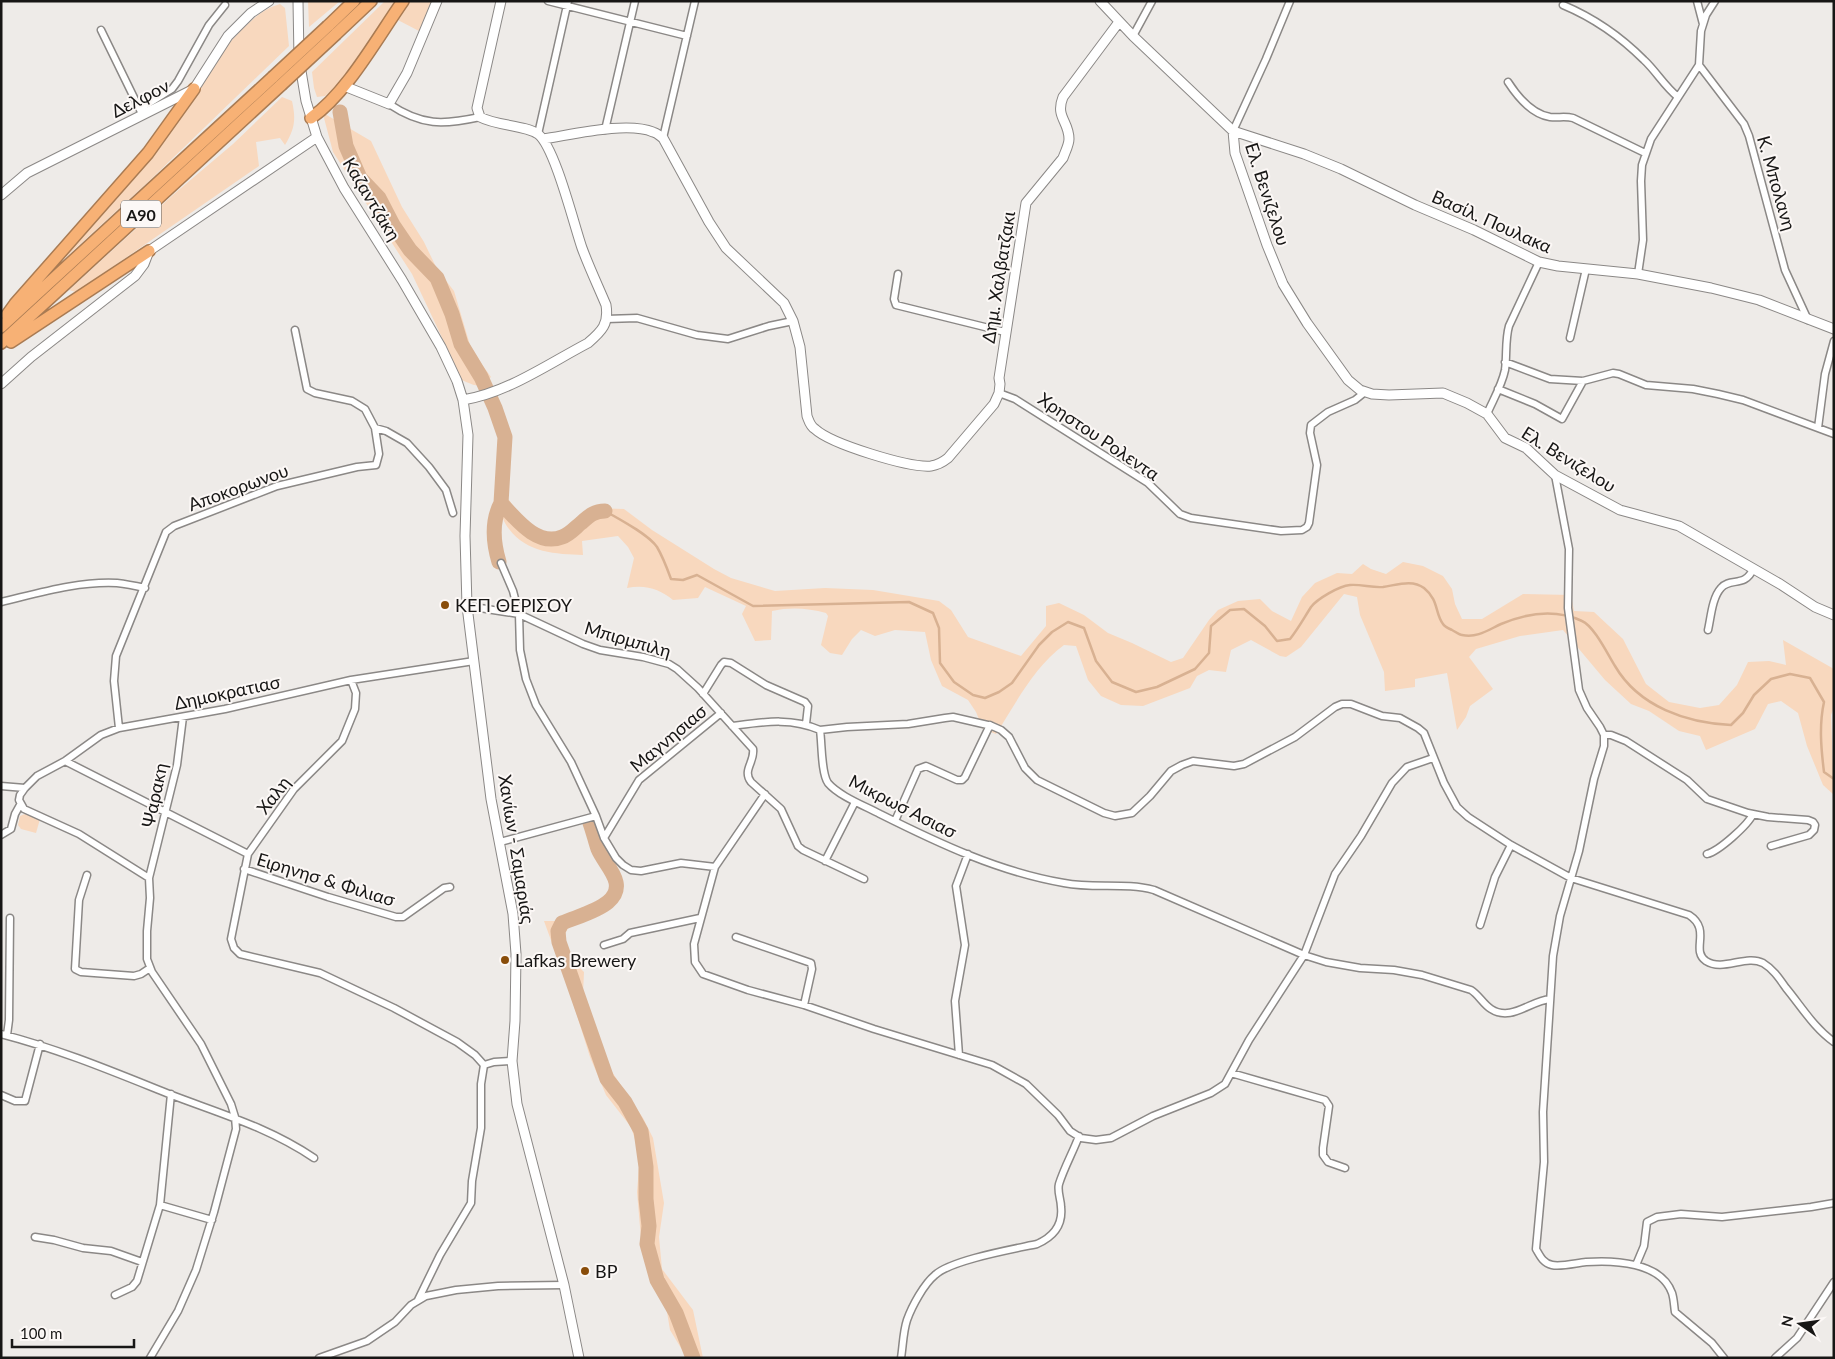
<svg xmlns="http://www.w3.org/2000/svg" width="1835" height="1359" viewBox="0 0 1835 1359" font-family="Lato,sans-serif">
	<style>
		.green { fill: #f8d8be }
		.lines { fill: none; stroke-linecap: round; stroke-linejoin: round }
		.stream { stroke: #d8b192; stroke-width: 2.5 }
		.river { stroke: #d8b192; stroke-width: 15 }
		.street-casing { stroke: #8b8886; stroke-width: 9 }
		.secondary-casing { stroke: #8b8886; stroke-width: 11 }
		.highway-casing { stroke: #a97b53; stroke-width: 14 }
		.street { stroke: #fff; stroke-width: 6 }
		.secondary { stroke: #fff; stroke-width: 9 }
		.highway { stroke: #f7b175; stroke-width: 11 }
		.highway-bridge-casing { stroke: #a97b53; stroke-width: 14; stroke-linecap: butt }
		.highway-bridge { stroke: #f7b175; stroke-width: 11 }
		.poi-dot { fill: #894d0a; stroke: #fcf8f6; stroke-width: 2 }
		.labels { text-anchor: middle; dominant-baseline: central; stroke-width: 4; stroke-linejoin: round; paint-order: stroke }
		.shield { fill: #fcf8f6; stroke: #5c5a58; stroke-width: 1 }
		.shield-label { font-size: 16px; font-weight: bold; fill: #171615 }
		.street-label { font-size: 18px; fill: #171615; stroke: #fcf8f6 }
		.poi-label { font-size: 18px; fill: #171615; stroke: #fcf8f6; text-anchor: start }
	</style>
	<rect width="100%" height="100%" fill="#eeebe8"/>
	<path class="green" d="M308,1h32l-31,26z
		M385,1h11l-58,84 -13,11 -8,1 -3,-9 -2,-16z
		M407,1h25l-13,30 -25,-13z
		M280,4l5,4 4,38 -142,137 -81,74 -3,-3 165,-210c15,-15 30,-34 52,-40z
		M282,97l10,4c4,18 3,28 -7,44l-5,-7 -24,4 3,24 -183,126 -7,-2 105,-96 59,-50z
		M325,114l46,27 31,66 22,35 13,27 17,22 16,54 13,21 8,11c-12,11 -14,10 -29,3l-50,-106 -79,-122 -9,-34z
		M498,491l12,10 7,13 9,8 10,8 10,4 11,-2 10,-5 27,-19 30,1 28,21 62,39 17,9 44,13 50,-3 48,2 66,11 12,9 17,27 53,19 25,-30v-20l13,-3 25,12 24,18 24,10 39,19 12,-4 26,-38 9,-10 20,-9 22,-2 12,12 19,10 11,-24 13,-14 22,-10 15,1 11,-10 8,5 15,5 17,-12 20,4 20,10 9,13 3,15 7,15h20l41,-25 48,1 3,16 20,1 29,27 23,45 23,18 31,6 19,-3 18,-20 11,-23 21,-1 17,4 -3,-25 51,29v38l-3,8 3,80 -11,-10 -16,-39 -9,-33 -17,-12 -13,3 -13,25 -49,21 -6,-14 -21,-5 -30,-20 -18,-7 -26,-24 -42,-50 -43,6 -44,13 -7,8 24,32 -23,17 -4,11 -9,13 -10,-57 -32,6v8l-30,4 -1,-19 -24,-57 -3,-18 -13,-3 -43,53 -15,10 -6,-1 -29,-16 -20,10 -5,22 -17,-2 -12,6 -7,12 -47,18 -22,-1 -20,-9 -13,-16 -12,-34 -12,-1c-30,22 -48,58 -68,89l-13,-5 -7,-17 -8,-12 -26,-14 -11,-26 -6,-28 -30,-2 -20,6 -14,-6 -9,9 -10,16 -12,-2 -9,-8 7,-29 -2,-3c-18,-5 -36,-6 -54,-2l-1,29 -16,1 -13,-27 4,-8 -41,-19 -7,11 -25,2c-13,-11 -28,-16 -46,-12l7,-30 -6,-11 -10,-11 -36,5 1,14c-27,-1 -56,-2 -74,-26 -6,-7 -6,-14 -14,-23z
		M25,814l15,5 -4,14 -15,-4 -3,-4 2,-9z
		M586,910v7l-16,7 -6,12c4,14 9,26 20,36l-1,22 25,72 35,52 10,20 11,65 -5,34 3,32 31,41 10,48h-16l-17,-28 -4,-24 -15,-23 -9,-33 -5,-58 3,-37 -9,-28 -25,-32 -16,-38 -22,-70 -24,-66h11z"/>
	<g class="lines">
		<path class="stream" d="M605,511c14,8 43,23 52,36 6,10 10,21 14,32l12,1 14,-5 56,31 156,-4 24,11 6,15 1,35 14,19 19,13 12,3 14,-6 13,-9 27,-38 13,-13 16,-10 16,6 12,33 16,21 24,10 21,-5 38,-18 14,-16 2,-27 19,-16 14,-1 21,17 12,15 13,-2c8,-10 14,-21 21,-32 6,-8 28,-21 39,-22 11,-1 22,3 33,2 14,-2 29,-8 41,1 15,12 11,26 19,36 2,3 7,5 9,6 4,2 7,5 10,5 16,3 26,-5 39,-11 26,-11 55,-15 81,-3 12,5 26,34 33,45 24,41 72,57 116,59l12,-12 11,-18 17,-16 19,-5 20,4 14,24c-5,23 -3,46 0,70l10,7"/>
		<path class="river" d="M340,112l6,34 14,32 19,20 14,27 17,25 27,28 15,36 9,30 20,33 14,31 10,29 -4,66c-10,19 -8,39 -2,59
			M501,503c15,16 36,44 61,34 7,-2 14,-10 19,-14 8,-7 13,-12 24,-12
			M590,823c3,8 5,17 8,26 7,17 31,35 10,53 -12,10 -32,15 -46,21l-4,8 1,11 48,137 18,23 16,29 5,36v32l3,27 -2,18 10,36 19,33 17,45"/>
		<g class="street-casing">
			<path id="street" d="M548,1l139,35
				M1697,1l6,23
				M1563,5c31,13 57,31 81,55 12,11 21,27 34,37
				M101,30l40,82
				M1133,36l19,-35
				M1699,65l45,59 5,12 36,134 23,50
				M1508,82c9,14 24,32 42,35 8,1 15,-1 23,1l72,35
				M389,104c33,22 54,21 91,13
				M140,109l32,-20 6,-8 31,-56 16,-20
				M605,130l30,-129
				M1233,131l33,-72 24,-58
				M538,134l30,-133
				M663,138l32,-137
				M898,274l-4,25 2,6 109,27
				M1638,274l5,-34 -2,-59 1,-16 9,-26 48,-74 2,-34 5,-16 9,-14
				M606,319l31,-1 60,17 31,4 41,-13 24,-5
				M1570,338l16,-69
				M1505,362l45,17 33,2 30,-8 6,1 27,11 47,4 25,5 25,6 91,34
				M1498,389l37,15 27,15 21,-38
				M999,393l16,6 133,84 32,31 11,4 90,13 21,-1 5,-3 2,-4 8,-58 -7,-32 1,-8 17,-13 27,-12 10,-8
				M1487,414c6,-14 15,-29 18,-44 2,-15 0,-30 4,-44l30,-64
				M375,428l11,3 21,12 22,24 17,23 7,23
				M1818,428l7,-54 9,-33
				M1555,475l14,74 -1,59 11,82 8,18 13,19 4,8v11l-10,33 -15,72 -19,65 -7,40 -10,156 1,50 -8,87c4,7 7,14 16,16 9,2 24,-2 34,-3 28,-2 75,0 86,31 2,6 2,13 3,19l37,31 12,15
				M501,563l12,28 6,23 1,36 6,29 10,26 35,57 25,54 8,22 12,20 7,7 8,5 10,1 40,-8 34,4
				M1,602c38,-9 77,-21 116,-19 9,1 19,3 28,5
				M467,606l52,8 64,30 17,6 43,7 26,7 8,5 21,19 55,61c2,13 -11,21 -2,33l30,27 17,37 5,4 61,29
				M1708,630c3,-13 4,-32 13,-42 9,-11 24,0 32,-19
				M351,680l5,13 -1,16 -13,32 -48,48 -46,65 -17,85 3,9 6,6 80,19 74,35 63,34 18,13 9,10
				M703,694l18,-29 3,-3 7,1 35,22 39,17 3,4 -2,18
				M732,726c31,-4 59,-9 88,4 2,13 1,43 8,53 11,13 37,23 52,31 58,29 119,58 184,69 30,6 61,-1 90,7l150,65 22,7 34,6 34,2 28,5 49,15c8,5 12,14 20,19 20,13 39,-8 59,-10
				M119,728l-5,-47 2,-25 50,-124 8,-6 103,-40 80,-19 19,-2 3,-11 -4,-26 -10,-19 -13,-8 -37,-8 -8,-4 -12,-59
				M820,730l27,-3 61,-3 37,-6 8,-1 39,9 9,4 8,7 16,31 12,12 67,33 11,3 17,-3 18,-17 21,-25 11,-6 11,-4 41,5 10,-2 51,-27 40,-30 7,-3h9l31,12 18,2 18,10 6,5 20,50 13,24 11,10 43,28 60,33 118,37c23,15 1,35 17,46 17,11 40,-7 57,2 10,6 16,15 23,25 15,18 28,40 48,54
				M1604,735h7l15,6 61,39 20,19 41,14 20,4 40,3 5,2 2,3 -1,5 -5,5 -38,11
				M65,761l183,93
				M1,786l24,2
				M765,794l-50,73 -21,77 1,18 8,12 45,16 56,15 70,24 118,36 34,19 32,31 12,16 11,7 15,2 15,-2 42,-22 58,-23 14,-9 24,-44 55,-85 31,-81 26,-38 31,-53 15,-16 26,-9
				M895,821l23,-52 8,-3 31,14h5l3,-3 25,-52
				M1,835l10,-6 4,-15 5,-9
				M604,838l35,-58 82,-67
				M500,842l96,-26
				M1707,854c12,-3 41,-29 46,-40
				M825,861l30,-59
				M244,869l84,28 68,20h7l41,-29 6,-1
				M87,875l-8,25 -4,69 6,3 53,4 7,-2 9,-6
				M149,878l-70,-44 -55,-25 -5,-9 1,-5 5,-7 12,-12 28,-15 36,-26 18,-7 106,-19 126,-29 123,-19
				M1480,925l15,-48 16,-32
				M736,937l75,26 1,6 -8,36
				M604,945l19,-6 7,-6 70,-15
				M1,1034c58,15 113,38 168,60 52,20 99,33 145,64
				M7,1035l2,-15 1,-102
				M959,1055l-4,-54 10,-56 -9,-59 12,-32
				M1231,1073l94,27 4,6 -6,42v7l5,7 17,6
				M1,1095l14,6h10l15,-57
				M160,1205l52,15
				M35,1237l19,3 29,8 28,3 31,11
				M1636,1265l8,-19 3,-24 10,-5 24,-3 41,3 89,-10 23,-4
				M115,1295l17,-8 5,-6 23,-76 11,-111
				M418,1300l22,-45 31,-52 1,-22 9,-53v-44l3,-19 10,-3 18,-1
				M150,1358l28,-47 18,-41 18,-58 22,-83 -1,-12 -4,-13 -30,-60 -49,-72 -5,-13v-28l3,-33 -1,-20 28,-113 6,-48
				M319,1358l48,-17 28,-19 16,-17 15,-9 30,-6 42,-4 66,-1
				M901,1358c2,-12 2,-26 6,-38 5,-14 17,-36 28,-45 16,-15 79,-26 102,-31 16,-7 26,-19 24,-37 0,-8 -4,-15 -2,-23 5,-16 14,-32 20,-48
				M1775,1358l22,-20 37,-56"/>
		</g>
		<g class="secondary-casing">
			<path id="secondary" d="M298,1l1,58 7,42 11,36 27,51 58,92 39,67 16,34 6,19 5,35 -3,101 2,70 24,193 22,115 3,40 -1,67 -3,40 5,43 47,181 15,73
				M1100,1l33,35 100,95 71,23 37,15 74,36 59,25 65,32 19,4 80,8 73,14 48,12 75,29
				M344,86l45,18 18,-31 30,-72
				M1233,131l2,22 32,92 16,39 24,39 41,57 12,10 12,4 17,1 54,-2 24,10 20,11 18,24 21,10 29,27 65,35 59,16 101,58 35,23 19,8
				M543,139c28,-4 84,-18 110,-7 4,1 7,4 10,6l46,84 17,26 58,55 9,18 7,26 7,69c2,5 3,10 8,13 16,15 94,39 116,37 7,-1 12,-4 17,-8l46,-54 5,-11 1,-9 -1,-6 27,-175 37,-45c2,-6 6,-13 6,-19 0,-18 -14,-22 -6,-42l56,-75
				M1,195l26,-22 167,-84 34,-53 23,-23 18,-12
				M1,384l30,-27 104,-81 9,-12 5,-13 168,-114
				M463,400c44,-7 85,-36 125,-57 14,-12 21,-19 18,-38 -8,-19 -17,-38 -24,-57 -8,-23 -27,-101 -44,-114 -13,-9 -41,-8 -58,-17l-3,-9 24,-107"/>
		</g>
		<g class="highway-casing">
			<path id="highway" d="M328,26l26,-25
				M336,34l35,-33
				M311,118c36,-25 66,-80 92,-117
				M7,315l8,-11 133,-151 46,-64
				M1,327l272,-250
				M11,342l138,-91
				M1,343l280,-258"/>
		</g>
		<use href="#street" class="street"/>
		<use href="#secondary" class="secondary"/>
		<use href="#highway" class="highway"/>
		<g class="highway-bridge-casing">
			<path id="highway-bridge" d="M273,77l55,-51
				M281,85l55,-51"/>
		</g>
		<use href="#highway-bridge" class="highway-bridge"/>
	</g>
	<g class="poi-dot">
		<circle cx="445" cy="605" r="5"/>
		<circle cx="505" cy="960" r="5"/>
		<circle cx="585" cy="1271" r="5"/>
	</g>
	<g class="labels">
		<rect class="shield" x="121" y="200.5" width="40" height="27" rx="4"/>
		<g class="shield-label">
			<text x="141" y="214">Α90</text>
		</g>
		<g class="street-label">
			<text transform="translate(140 98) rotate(-27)">Δελφον</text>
			<text transform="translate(1777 183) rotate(74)">Κ. Μπολανη</text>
			<text transform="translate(1268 194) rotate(72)">Ελ. Βενιζελου</text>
			<text transform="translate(372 199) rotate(59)">Καζαντζάκη</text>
			<text transform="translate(1492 221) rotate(24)">Βασίλ. Πουλακα</text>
			<text transform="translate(998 277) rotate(-81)">Δημ. Χαλβατζακι</text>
			<text transform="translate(1099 436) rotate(34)">Χρηστου Ρολεντα</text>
			<text transform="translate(1569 459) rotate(32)">Ελ. Βενιζελου</text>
			<text transform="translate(238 487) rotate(-20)">Αποκορωνου</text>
			<text transform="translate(628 639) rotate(16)">Μπιρμπιλη</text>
			<text transform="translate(227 692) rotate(-12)">Δημοκρατιασ</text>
			<text transform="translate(668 738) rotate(-40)">Μαγνησιασ</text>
			<text transform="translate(154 795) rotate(-78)">Ψαρακη</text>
			<text transform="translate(273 795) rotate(-52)">Χαλη</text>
			<text transform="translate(903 806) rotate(27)">Μικρωσ Ασιασ</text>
			<text transform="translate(517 849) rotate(81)">Χανίων - Σαμαριάς</text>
			<text transform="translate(326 879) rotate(17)">Ειρηνησ &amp; Φιλιασ</text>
		</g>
		<g class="poi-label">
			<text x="455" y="605">ΚΕΠ ΘΕΡΙΣΟΥ</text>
			<text x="515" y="960">Lafkas Brewery</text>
			<text x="595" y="1271">BP</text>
		</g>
	</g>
	<rect width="1835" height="1359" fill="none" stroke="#171615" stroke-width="5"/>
	<g transform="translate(1800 1324) rotate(283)" stroke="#fcf8f6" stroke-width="4" paint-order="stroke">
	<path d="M0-4L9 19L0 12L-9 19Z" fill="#171615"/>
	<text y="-8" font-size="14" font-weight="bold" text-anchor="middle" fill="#171615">N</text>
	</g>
	<path d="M12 1339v8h122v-8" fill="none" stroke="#171615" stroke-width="2.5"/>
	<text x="20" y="1339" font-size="15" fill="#171615" stroke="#fcf8f6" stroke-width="4" paint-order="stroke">100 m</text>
</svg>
